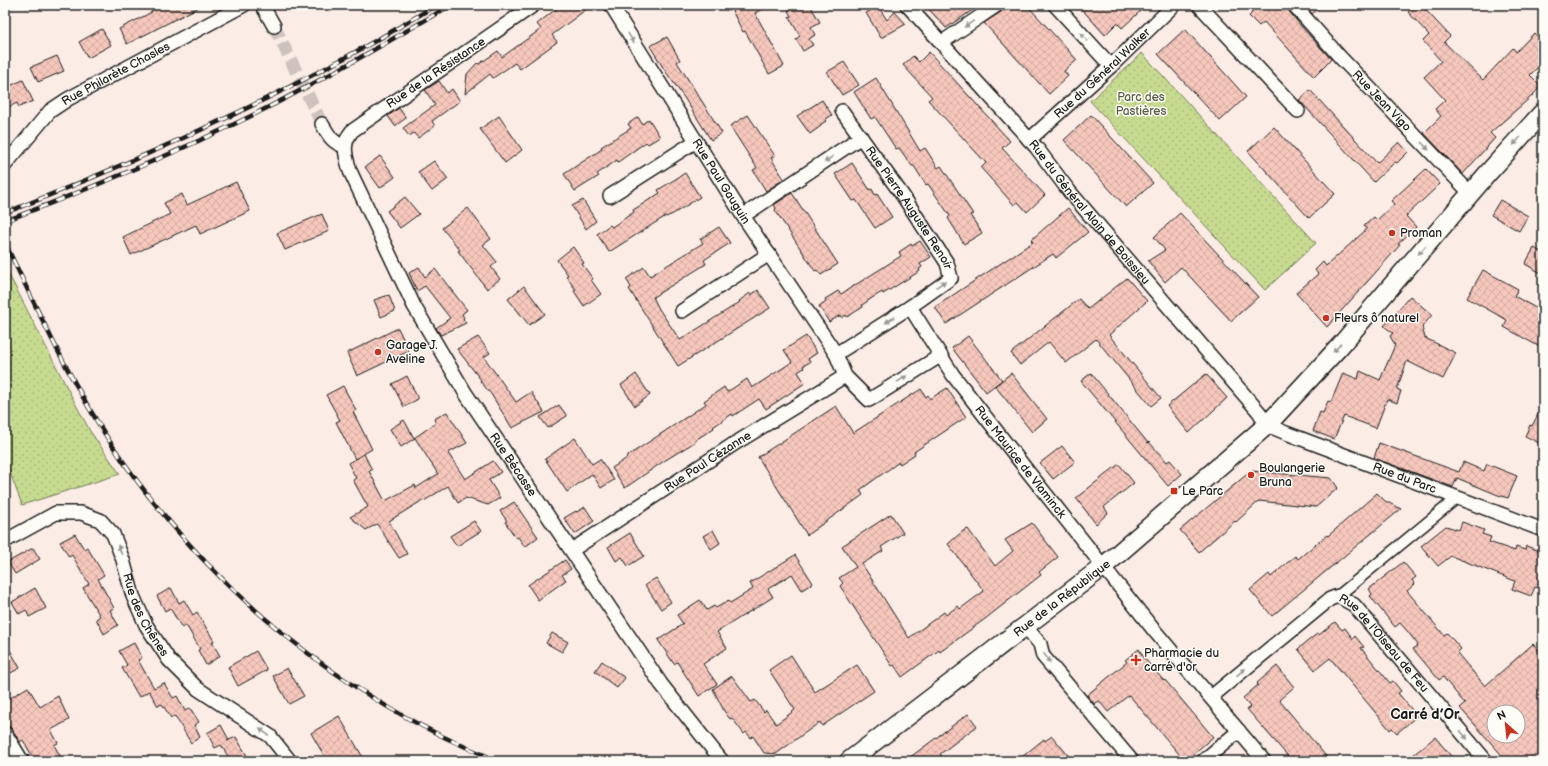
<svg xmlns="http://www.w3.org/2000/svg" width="1548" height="766" viewBox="0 0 1548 766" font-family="'Balsamiq Sans',sans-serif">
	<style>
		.park { fill: url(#park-dots); stroke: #717c56 }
		.building { fill: url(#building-cross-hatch); stroke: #1c1c1c; fill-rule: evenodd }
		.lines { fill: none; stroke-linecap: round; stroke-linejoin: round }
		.minor-tunnel { stroke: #cec2be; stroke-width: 13; stroke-dasharray: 13 6; stroke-linecap: butt }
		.pedestrian-casing { stroke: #1c1c1c; stroke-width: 13 }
		.minor-casing { stroke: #1c1c1c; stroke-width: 16 }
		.secondary-casing { stroke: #1c1c1c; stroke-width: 21 }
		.pedestrian { stroke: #fdfcf7; stroke-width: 10 }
		.minor { stroke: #fdfcf7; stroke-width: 13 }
		.secondary { stroke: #fdfcf7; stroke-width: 18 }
		.rail-casing { stroke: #1c1c1c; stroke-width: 4.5 }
		.rail { stroke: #fdfcf7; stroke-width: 3; stroke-dasharray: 9; stroke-linecap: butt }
		.oneway { fill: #989794 }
		.poi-dot { fill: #c8321e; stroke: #fdfcf7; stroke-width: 1.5 }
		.labels { text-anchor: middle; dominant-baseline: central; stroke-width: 3; stroke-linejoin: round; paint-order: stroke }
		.street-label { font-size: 12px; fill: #1c1c1c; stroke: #fdfcf7 }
		.park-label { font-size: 12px; fill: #585f45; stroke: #fdfcf7 }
		.poi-label { font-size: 12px; fill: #1c1c1c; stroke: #fdfcf7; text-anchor: start }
		.quarter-label { font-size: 14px; font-weight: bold; fill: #1c1c1c; stroke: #fdfcf7 }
	</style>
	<defs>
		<pattern id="park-dots" width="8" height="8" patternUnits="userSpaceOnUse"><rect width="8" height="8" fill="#c6db90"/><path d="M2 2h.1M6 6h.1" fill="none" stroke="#aabb7c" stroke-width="1.8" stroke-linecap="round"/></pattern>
		<pattern id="building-cross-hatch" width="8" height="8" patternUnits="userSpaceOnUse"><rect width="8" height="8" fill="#f7c8bd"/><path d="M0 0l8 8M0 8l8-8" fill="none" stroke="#d3aba2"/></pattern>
	</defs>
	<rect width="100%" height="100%" fill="#fbece6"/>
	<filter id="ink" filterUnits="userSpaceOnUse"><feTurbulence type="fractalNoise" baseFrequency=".025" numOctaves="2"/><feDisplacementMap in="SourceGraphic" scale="8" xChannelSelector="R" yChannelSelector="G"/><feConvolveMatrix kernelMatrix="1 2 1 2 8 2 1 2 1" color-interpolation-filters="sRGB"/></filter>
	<g filter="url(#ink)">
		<path class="park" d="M1142,53l174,190 -51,47 -175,-189z
			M5,267l70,136 15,28 30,43 -98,31 -17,-46z"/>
		<path class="building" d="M156,5h47l-76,39 -8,-15 33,-17 -2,-4z
			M561,5h31l-40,30 5,7 -37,27 -5,-6 -22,15 -3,-4 -25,20 2,-20 10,-11 2,1 19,-13 4,6 39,-28 -4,-5z
			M729,5h42l-16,8 29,53 -15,8 -24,-43 -2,1z
			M796,5h14l10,17 -9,5 4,8 -6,4 4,6 -10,6 -7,-12 4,-3 -11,-19 2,-1 -3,-5z
			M925,5h55l-34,23z
			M1005,5h22l50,55 -13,11 4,5 -19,18 -65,-71 17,-11z
			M1078,5h69l-25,23 -5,-5 -12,12z
			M1248,5h38l2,5 12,15 31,34 -4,5 -13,13 -50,-55 -5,4 -10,-10 3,-3z
			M1305,5h17l-10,9z
			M1416,5h5l29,31 -6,6 39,38 30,-32 3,4 18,-19 9,9v20l-13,13 11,11 -9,10 -42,37 5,5 -32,36 -39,-41 17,-17 -6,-7 10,-9 -21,-23 17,-16 -18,-20 6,-6 -21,-23z
			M878,6l9,14 8,-8 11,12 -25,14 -15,-25z
			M102,29l9,16 -23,13 -9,-16z
			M1185,29l61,68 -26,24 -62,-67z
			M667,37l13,23 -3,2 45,71 -11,7 -26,-41 -21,-30 -14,-23z
			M929,52l81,89 -8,7 43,47 -18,17 -9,-10 -4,3 -33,-37 5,-5 -58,-63 4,-3 -29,-32 10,-9 6,6z
			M57,56l7,15 -26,11 -7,-15z
			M844,62l15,23 -17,10 -15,-23z
			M876,78l44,73 5,-3 13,20 3,-2 32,48 -3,1 12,18 -18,11 -16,-26 2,-2 -22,-32 -2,1 -12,-19h-2l-13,-18 -3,1 -21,-32 -4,2 -17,-27z
			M23,80l10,21 -14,6 -2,-4 -12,6v-21z
			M439,81l8,12 5,-4 8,12 -28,20 3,5 -17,12 -4,-5 -5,3 -6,-8 32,-23 -10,-15z
			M1310,90l67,73 22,-21 9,10 -11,11 -2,-1 -21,20 -75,-82z
			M822,100l10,15 -7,5 1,1 -6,4 1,1 -11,8 -13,-18z
			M399,108l7,10 -11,8 -7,-10z
			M748,115l27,41 -4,2 13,21 -18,12 -13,-21 4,-2 -27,-42z
			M1091,115l62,68 -27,24 -62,-67z
			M499,116l23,34 -17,13 -25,-34z
			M638,117l4,7 7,-5 11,18 -12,7 -2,-2 -28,20 -1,-2 -20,14 2,2 -24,15 -11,-17 38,-25 -1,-2 30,-19 -3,-4z
			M1274,127l61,67 -26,24 -61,-67z
			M380,156l15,21 -15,11 -15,-21z
			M434,161l14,18 -16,12 -14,-19z
			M852,163l18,27 2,-1 3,6 2,-1 15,23 -17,11 -19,-28 -3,1 -18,-27z
			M1426,169l14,15 -34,32 10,11 -18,17 2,1 -73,82 -31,-34 22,-19 -3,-4 8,-8 3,4 41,-37 -3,-3 10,-9 3,3 17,-16 -3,-3z
			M685,173l15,24 -27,17 -7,3v-1l-57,36 -12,-18 13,-9 2,2 22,-15 -1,-2 27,-17 -2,-3z
			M236,182l14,29 -50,23 -4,-9 -65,30 -8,-18 47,-23 -6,-11 18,-9 5,11z
			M792,193l46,71 -17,11 -4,-5 -2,1 -40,-61 1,-2 -2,-3z
			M405,197l14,17 -19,14 -13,-17z
			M583,200l13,21 -10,8 -14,-23z
			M1500,200l28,16 -9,15 -28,-16z
			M468,208l23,31 -8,6 14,17 -6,5 9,12 -13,10 -29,-38 2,-1 -18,-22z
			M1068,208l20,24 -32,26 -3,-4 -107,70 -11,-17 98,-65 -2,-2z
			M1180,213l78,84 -27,24 -50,-54 -16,15 -17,-21 17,-11 -11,-13z
			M322,214l7,17 -44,19 -8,-17z
			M719,227l11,16 -26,17 2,4 -53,33 6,12 21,31 60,-38 -1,-1 11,-8 1,2 7,-5 12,18 -92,58 -49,-77 2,-2 -5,-8 18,-12 6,9 53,-33 -3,-4z
			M920,241l11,16 -11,7 2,3 -3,2 1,2 -37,23 -1,-2 -10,6 -10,7 1,2 -16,10 -1,-2 -4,3 -1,-3 -12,7 -10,-16 7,-5 -1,-2 13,-8 3,3 60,-38 -2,-4 12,-8 1,2z
			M573,247l11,16 -2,1 11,15 -2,1 10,14 -17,12 -10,-15 2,-1 -10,-14 2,-1 -11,-15z
			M1534,248l9,5v21l-18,-10z
			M419,267l6,10 10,-8 32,41 -5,4 2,4 -1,1 3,4 -25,12 -5,-7 14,-10 -25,-32 -8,5 -8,-18z
			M1483,270l35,19 -4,7 29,16v25l-5,9 -34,-19 3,-7 -40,-22z
			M1127,278l20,23 -38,34 52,63 -10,8 -55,-67 -30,24 -17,-21 -29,23 -9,-12 68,-54 9,10z
			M524,286l21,28 -16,11 -21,-26z
			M389,295l6,16 -14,6 -7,-17z
			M1410,296l22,19 -10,12 3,11 31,15 -13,26 -36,-18 -10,28 4,2 -4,12 -10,-4 -11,29 -32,-12 -10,23 -21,-8 7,-19 3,1 5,-12 3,1 12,-29 15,6 2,-8 20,9 15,-35 -5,-9 3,-3 -9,-7z
			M398,328l11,23 -52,25 -10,-23z
			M806,336l11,17 -9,6 2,3 -7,4 1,2 -6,4 7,11 -39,26 -7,-10 -26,17 -1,-2 -19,13 1,1 -20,13 1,1 -31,19 -39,27 -13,-20 15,-10 -1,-1 80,-53 -2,-3 20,-14 3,5 20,-13 5,9 40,-26 -8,-12z
			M968,336l34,44 -16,12 -34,-44z
			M478,337l12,16 -6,4 32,45 15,-10 13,20 -32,16 -21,-34 -11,-13 1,-1 -24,-31z
			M1011,373l36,46 -15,13 -37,-46z
			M1091,373l57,70 1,-1 18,20 3,-2 12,14 -14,12 -87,-105z
			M636,374l14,21 -15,11 -14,-21z
			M1206,374l21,24 -38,35 -22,-27z
			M407,376l11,23 -14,8 -12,-23z
			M343,386l13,24 -3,2 19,37 -17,10 -19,-37 4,-2 -14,-25z
			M947,388l19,29 -52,35 1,2 -15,10 -1,-2 -39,28 3,5 -56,40 -49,-78 78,-51 17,27 68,-44 5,8 2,-2 2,4z
			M559,405l8,11 -19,12 -8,-11z
			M1543,405v40l-18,-9 5,-11 2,1z
			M447,412l20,31 -19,10 17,26 28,-18 8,11 -12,8 11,18 -12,7 -22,-7 -8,5 -10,-17 -24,15 -1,-1 -34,21 18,33 -8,4 -22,-34 -11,6 -16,-13 18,-10 -15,-27 3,-2 -8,-15 16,-9 8,16 -3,1 16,30 30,-16 1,3 22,-14 -23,-36 -14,9 -11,-18 14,-9 10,18 22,-15 -2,-4z
			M575,438l17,26 8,-5 14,21 -13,8 -9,-14 -25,18 -22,-33z
			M1379,443l80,29 4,-10 21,9 3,-7 30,12 -9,22 -10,-3 -41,-17 -4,9 -79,-29z
			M1062,446l13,16 -22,17 -13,-16z
			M1119,464l15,19 -30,24 4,6 -12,11 -20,-26z
			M1251,471l80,7 7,10 -22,19 -57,-6 -23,21 -1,-1 -36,31 -19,-22z
			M1377,493l8,8 16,8 -129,107 -22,-26 19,-16 2,3 24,-21 3,3 29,-24 1,1z
			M514,502l24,35 -13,10 -7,-10 -2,1 -11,-16 2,-1 -7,-10z
			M585,507l9,14 -19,13 -11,-16 12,-7 1,1z
			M891,514l12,19 -22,14 2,4 -21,13 47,74 35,-26 2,3 12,-9 2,3 24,-18 -36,-47 15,-13 5,-2 27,37 18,-15 -8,-11 27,-17 26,34 -19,15 2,3 -56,44 -45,33 -1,-2 -37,27 -8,-12 -2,1 -52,-80 3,-3 -4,-5 17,-11 -14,-21z
			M474,521l7,10 -24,15 -7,-10z
			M1462,522l22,8 -2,4 9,3 -2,5 26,9 1,-4 9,3 1,-4 17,6v38l-8,-3 -4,9 -19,-7 3,-8 -64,-25 -13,10 -17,-20 25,-20 13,4z
			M713,530l7,13 -9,6 -8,-13z
			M630,533l14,23 -16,10 -6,-9 -6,4 -8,-14z
			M75,534l9,15 3,-2 17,28 -6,4 16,29 -4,2 8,15 -14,9 -8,-15 4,-3 -17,-28 6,-4 -17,-29 -3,2 -9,-15z
			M33,548l7,11 -25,15 -7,-12z
			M795,555l18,28 -11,7 -10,-16 -24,15 5,8 -56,35 10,16 -24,16 14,20 -18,12 -22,-34 -3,2 -16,-24 25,-16 -6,-9 23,-15 7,10 7,-4 2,2 12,-7 2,2 23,-14 -3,-6z
			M565,560l6,9 -9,6 4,5 -28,20 -10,-15z
			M1403,562l13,15 -4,3 3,4 -8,7 37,44 3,-2 14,16 -4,4 28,33 48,-42 10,11v106h-36l-47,-53 5,-4 -22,-27 -4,3 -20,-24 -6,-7 5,-4 -10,-13 -8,-9 -5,4 -25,-31 2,-2 -3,-5zM1494,712h24v24h-24z
			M656,578l15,24 -10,7 -16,-24z
			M35,588l11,20 -17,9 -3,-7 -7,4 -7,-12z
			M171,588l8,15 5,-3 9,15 4,-3 17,29 -2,1 8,14 -14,9 -8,-15 2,-1 -14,-24 -4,3 -12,-20 -5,3 -8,-15z
			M1335,622l7,8 3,-2 8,11 2,-3 9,11 -3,1 29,35 3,-2 8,10 -3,2 19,23 -20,17 -5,-5 -2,2 -60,-72 -15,12 -17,-21 20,-16 1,2z
			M552,633l16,9 -6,10 -16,-9z
			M5,641l15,27 -15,8z
			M134,643l8,15 -4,2 16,28 10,-5 9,15 4,-2 8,15 5,-3 9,14 -5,3 6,12 -9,6 -16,-27 -4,2 -9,-14 -4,2 -9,-15 -10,6 -17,-29 5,-3 -8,-14z
			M1139,649l5,9 20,23 1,-1 48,57 -28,24 -56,-66 -21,17 -9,-11 -5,3 -7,-9 40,-33 -2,-2z
			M256,651l11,19 -29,16 -10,-19z
			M791,655l24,37 42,-27 17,26 -52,35 -2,-4 -44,32 -12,-1 -11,-17 -2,2 -5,-6 -2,2 -12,-16 -2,1 -6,-8 -11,-22 19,-13 19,26 4,-2 9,12 2,-2 10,14 19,-14 -26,-40z
			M602,661l23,17 -8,10 -22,-17z
			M1277,666l17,21 -15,13 51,61h-38l-45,-52 3,-2 -7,-9 15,-13 -1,-2z
			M287,668l17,28 -15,8 -16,-28z
			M28,687l12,20 18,-11 11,24 -18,10 7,13 -4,2 9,16h-28l-12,-21 -3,2 -8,-13 -7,-5v-23z
			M968,714l9,12 -37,28 2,2 -6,5h-31z
			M339,716l26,45h-38l-16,-28z
			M221,725l8,15 -2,1 9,-4 14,24h-19l-10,-16 -6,3 -8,-15z
			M1052,736l21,25h-56l27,-22 1,2z
			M1435,737l20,24h-49z"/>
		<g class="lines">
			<path class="minor-tunnel" d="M274,26l48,98"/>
			<g class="pedestrian-casing">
				<path id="pedestrian" d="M1338,596l119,-98"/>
			</g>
			<g class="minor-casing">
				<g id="minor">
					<path d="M262,5l12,21"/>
					<path id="s1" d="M534,5l-182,126c-11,13 -6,26 -2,40l64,135 52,88 195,290 61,77"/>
					<path id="s2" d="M611,5l132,211 93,138 9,22 24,24 71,-44"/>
					<path id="s3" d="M907,5l129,142 33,44 190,221 8,13 19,8 257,97"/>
					<path d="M1055,5l56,61"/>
					<path d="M1199,5l99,106"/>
					<path id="s4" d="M1294,5l46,52 131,137"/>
					<path d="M941,43l56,-38"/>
					<path id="s5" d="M842,111l61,85 44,67 4,15 -41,29"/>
					<path d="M322,124c6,10 10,19 22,22"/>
					<path id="s6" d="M1029,140l82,-74 63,-61"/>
					<path id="s7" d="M5,165l45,-54 18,-12 176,-94"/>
					<path d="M610,196l86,-55"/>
					<path d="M743,216l118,-79"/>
					<path d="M682,311l87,-57"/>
					<path id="s8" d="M836,354l74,-47 43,68 76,98 124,156 111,132"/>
					<path id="s9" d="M5,541l51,-28h25l19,7 13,14 10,26 10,36 13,29 23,35 29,29 72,47 20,25"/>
					<path id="s10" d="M572,550l162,-106 111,-68"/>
					<path d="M1025,626l15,18 3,12 89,105"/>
					<path id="s11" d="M1211,697l119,-98 8,-3 16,9 132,156"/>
					<path d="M5,733l17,28"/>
					<path d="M1203,761l36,-30"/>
				</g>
			</g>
			<g class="secondary-casing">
				<g id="secondary">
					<path id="s12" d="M849,761l255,-195 163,-141 73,-79 148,-173 55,-61"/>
				</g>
			</g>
			<use href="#pedestrian" class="pedestrian"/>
			<use href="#minor" class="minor"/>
			<use href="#secondary" class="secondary"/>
			<g class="rail-casing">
				<path id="rail" d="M5,213c149,-59 295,-124 431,-208
					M5,221c84,-32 167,-66 248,-106 68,-34 133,-72 198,-110
					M5,243c33,68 65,138 107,202 92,139 232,256 387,316"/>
			</g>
			<use href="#rail" class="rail"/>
		</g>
		<defs><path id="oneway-solid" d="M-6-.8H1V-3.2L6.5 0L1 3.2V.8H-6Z"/></defs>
		<g class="oneway">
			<use href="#oneway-solid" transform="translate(969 24) rotate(146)"/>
			<use href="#oneway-solid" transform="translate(1084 37) rotate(-133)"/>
			<use href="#oneway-solid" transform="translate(631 38) rotate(58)"/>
			<use href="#oneway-solid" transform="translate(1517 141) rotate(132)"/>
			<use href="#oneway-solid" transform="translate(1425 146) rotate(46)"/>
			<use href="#oneway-solid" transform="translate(829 159) rotate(146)"/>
			<use href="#oneway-solid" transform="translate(1422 250) rotate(131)"/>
			<use href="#oneway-solid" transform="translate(941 284) rotate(-35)"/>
			<use href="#oneway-solid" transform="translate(890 320) rotate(147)"/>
			<use href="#oneway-solid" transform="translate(1337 348) rotate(132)"/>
			<use href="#oneway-solid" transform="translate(902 379) rotate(-32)"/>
			<use href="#oneway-solid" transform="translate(120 550) rotate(-111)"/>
			<use href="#oneway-solid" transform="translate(1047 658) rotate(55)"/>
			<use href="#oneway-solid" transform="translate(1241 672) rotate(-40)"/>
			<use href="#oneway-solid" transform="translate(264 732) rotate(-145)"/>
			<use href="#oneway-solid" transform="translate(1464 735) rotate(50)"/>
		</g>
	</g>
	<g class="poi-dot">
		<circle cx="1392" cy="233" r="4"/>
		<circle cx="1326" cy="318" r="4"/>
		<circle cx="378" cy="352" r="4"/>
		<circle cx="1251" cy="475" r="4"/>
		<rect x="1170" y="487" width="8" height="8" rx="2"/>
		<path d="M1134 654h4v4h4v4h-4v4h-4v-4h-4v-4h4z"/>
	</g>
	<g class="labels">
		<g class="street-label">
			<text transform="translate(436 73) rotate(-34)">Rue de la Résistance</text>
			<text stroke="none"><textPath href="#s6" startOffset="99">Rue du Général Walker</textPath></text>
			<text stroke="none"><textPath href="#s7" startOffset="146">Rue Philarète Chasles</textPath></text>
			<text stroke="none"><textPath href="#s4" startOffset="130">Rue Jean Vigo</textPath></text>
			<text stroke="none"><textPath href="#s2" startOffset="208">Rue Paul Gauguin</textPath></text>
			<text stroke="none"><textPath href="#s5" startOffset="118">Rue Pierre Auguste Renoir</textPath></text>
			<text stroke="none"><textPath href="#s3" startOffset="276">Rue du Général Alain de Boissieu</textPath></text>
			<text stroke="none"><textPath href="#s10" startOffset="162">Rue Paul Cézanne</textPath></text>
			<text stroke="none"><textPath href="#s8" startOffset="278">Rue Maurice de Vlaminck</textPath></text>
			<text stroke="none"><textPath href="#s1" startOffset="600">Rue Bécasse</textPath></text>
			<text stroke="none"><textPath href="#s3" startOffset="701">Rue du Parc</textPath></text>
			<text stroke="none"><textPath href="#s12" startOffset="268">Rue de la République</textPath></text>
			<text stroke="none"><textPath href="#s9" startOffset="210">Rue des Chênes</textPath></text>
			<text stroke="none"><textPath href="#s11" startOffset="229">Rue de l'Oiseau de Feu</textPath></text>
		</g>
		<g class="park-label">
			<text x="1141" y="97">Parc des<tspan x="1141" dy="14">Pastières</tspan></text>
		</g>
		<g class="poi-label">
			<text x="1400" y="233">Proman</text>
			<text x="1334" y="318">Fleurs ô naturel</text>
			<text x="386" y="345">Garage J.<tspan x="386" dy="14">Aveline</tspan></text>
			<text x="1259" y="468">Boulangerie<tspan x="1259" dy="14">Bruna</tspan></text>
			<text x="1182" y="491">Le Parc</text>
			<text x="1144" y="653">Pharmacie du<tspan x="1144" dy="14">carré d'or</tspan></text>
		</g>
		<g class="quarter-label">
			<text x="1425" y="714">Carré d’Or</text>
		</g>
	</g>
	<rect width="1548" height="766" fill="none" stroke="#fdfcf7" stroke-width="20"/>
	<rect x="10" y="10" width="1528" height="746" fill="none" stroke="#1c1c1c" stroke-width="1.5" filter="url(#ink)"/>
	<g transform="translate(1506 724) rotate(333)"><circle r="19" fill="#fdfcf7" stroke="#a3a29f"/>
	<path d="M0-3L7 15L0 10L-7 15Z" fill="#c8321e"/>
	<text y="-6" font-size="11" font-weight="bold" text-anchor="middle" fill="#1c1c1c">N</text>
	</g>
</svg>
